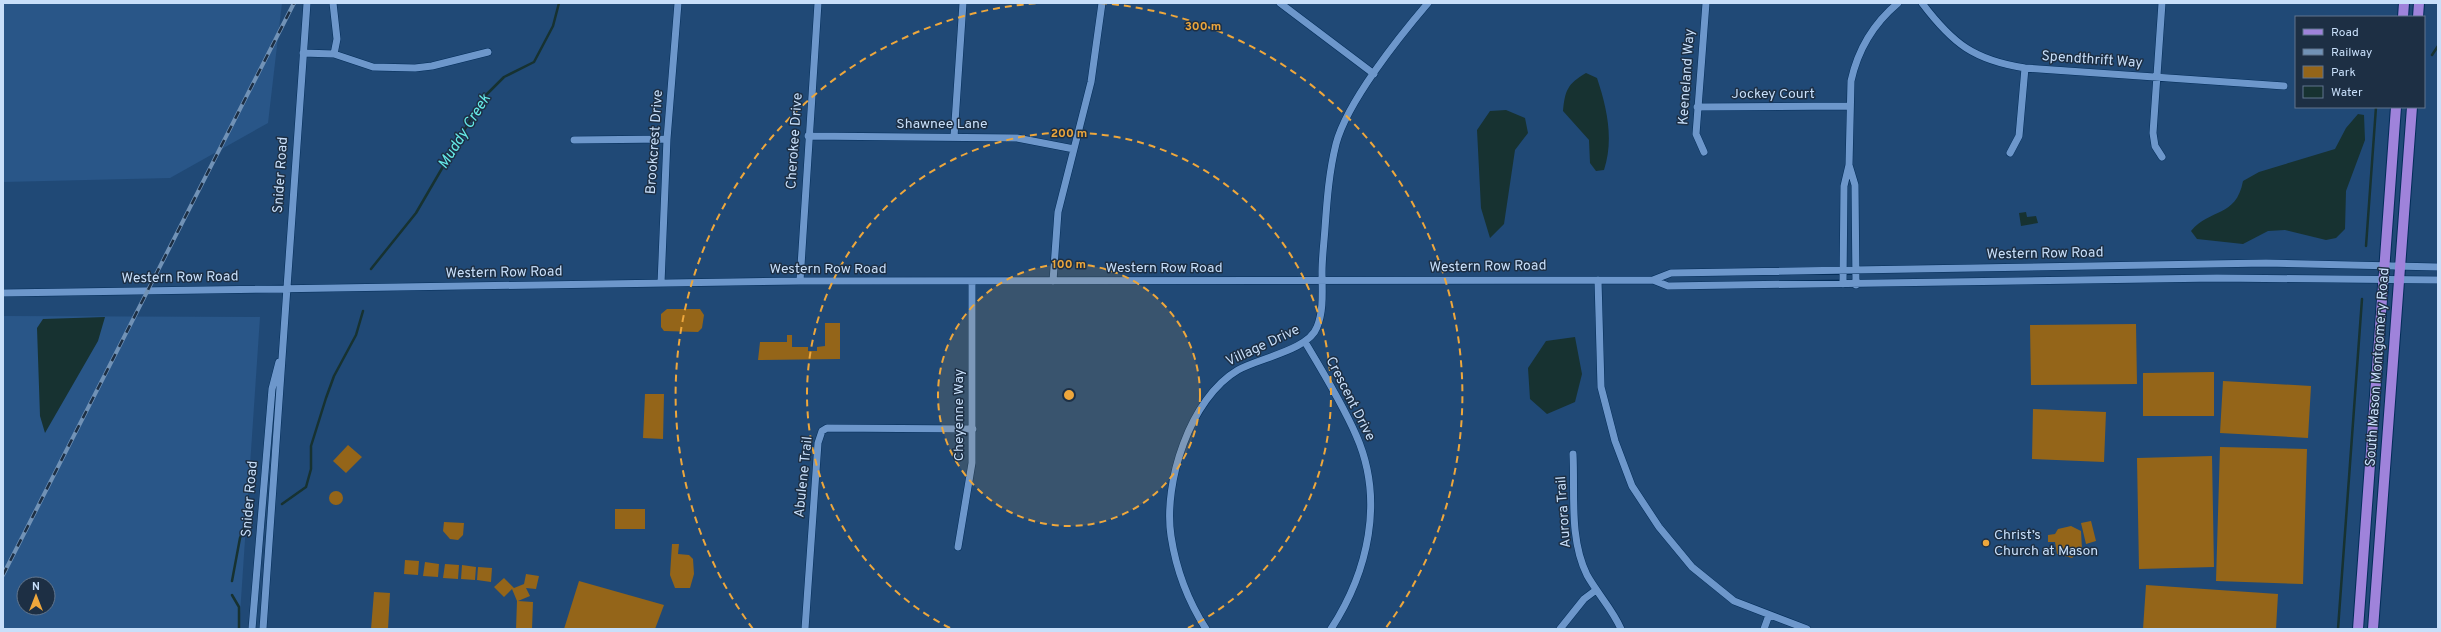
<svg xmlns="http://www.w3.org/2000/svg" width="2441" height="632" viewBox="0 0 2441 632" font-family="Overpass,sans-serif">
	<style>
		.built { fill: #295688; fill-rule: evenodd }
		.green { fill: #946519 }
		.water { fill: #173231 }
		.lines { fill: none; stroke-linecap: round; stroke-linejoin: round }
		.stream { stroke: #173231; stroke-width: 2.5 }
		.minor-casing { stroke: #032d59; stroke-width: 8 }
		.major-casing { stroke: #032d59; stroke-width: 12 }
		.minor { stroke: #6d97cb; stroke-width: 7 }
		.major { stroke: #9f83db; stroke-width: 10 }
		.rail-casing { stroke: #7192b6; stroke-width: 4 }
		.rail { stroke: #1d2f44; stroke-width: 2.5; stroke-dasharray: 8; stroke-linecap: butt }
		.ring { fill: none; stroke: #eea73c; stroke-width: 2; stroke-dasharray: 7 5 }
		.poi-dot { fill: #eea73c; stroke: #1d2f44; stroke-width: 1.5 }
		.labels { text-anchor: middle; dominant-baseline: central; stroke-width: 3; stroke-linejoin: round; paint-order: stroke }
		.street-label { font-size: 14px; fill: #c8dffa; stroke: #1d2f44 }
		.poi-label { font-size: 14px; fill: #c8dffa; stroke: #1d2f44; text-anchor: start }
		.water-label { font-size: 15px; font-style: italic; fill: #65eae7; stroke: #1d2f44 }
		.centre { fill: #eea73c; stroke: #1d2f44; stroke-width: 2 }
		.ring-label { font-size: 12px; text-anchor: middle; font-weight: bold; fill: #eea73c; stroke: #1d2f44; stroke-width: 3; stroke-linejoin: round; paint-order: stroke }
	</style>
	<rect width="100%" height="100%" fill="#204976"/>
	<path class="built" d="M3,3h279l-14,120 -98,55 -167,4z
		M3,316l257,1 -21,312h-236zM24,584h24v24h-24z"/>
	<path class="green" d="M667,309h33l4,6 -2,13 -4,4 -34,-1 -3,-4v-13z
		M825,323h15v36l-82,1 2,-18h27v-7h5v12h16v4h9v-4l8,-1z
		M2136,324l1,60 -106,1 -1,-60z
		M2214,372v44h-71v-43z
		M2223,381l88,5 -3,52 -88,-5z
		M645,394h19l-1,45 -20,-1z
		M2033,409l73,3 -2,50 -72,-3z
		M348,445l14,12 -16,16 -13,-12z
		M2220,447l87,2 -4,135 -87,-3z
		M2212,456l2,111 -75,2 -2,-111z
		M329 498a7 7 0 1 1 14 0a7 7 0 1 1-14 0Z
		M615,509h30v20h-30z
		M2091,521l5,20 -10,3 -5,-21z
		M444,522l20,1 -1,12 -5,5 -8,-1 -7,-8z
		M2071,526l10,5 1,18 -10,9 -15,-4 -2,-12h-7v-7l7,-1 3,-5z
		M672,544h7l-1,10 11,1 4,4 1,15 -4,14h-15l-5,-13z
		M405,560l14,1 -1,14 -14,-1z
		M425,562l14,2 -1,13 -15,-1z
		M445,564l14,1 -1,14 -15,-1z
		M462,565l14,2 -1,13 -14,-1z
		M478,567l14,1 -1,14 -14,-2z
		M526,574l13,2 -3,13 -10,-1 4,8 -12,5 15,1 -1,27h-16l1,-28 -5,-12 -8,8 -10,-10 10,-9 10,10 10,-4z
		M579,581l85,24 -9,24h-91z
		M2146,585l132,9 -2,35h-133z
		M374,592l16,1 -2,36h-17z"/>
	<path class="water" d="M1586,73l11,5c10,30 17,61 7,92l-8,1 -6,-8 -1,-23 -26,-29c2,-20 4,-27 23,-38z
		M1506,110l19,8 3,15 -13,17 -11,74 -14,14 -9,-30 -4,-78 13,-19z
		M2358,114l6,1 1,25 -19,51 -1,38 -9,9 -10,2 -41,-10 -17,1 -25,13 -46,-5 -6,-8c19,-23 45,-13 52,-50l16,-9 76,-23 11,-21z
		M2026,212l1,5 9,-1 2,7 -17,3 -2,-13z
		M105,317l-7,24 -53,92 -5,-17 -3,-88 6,-9z
		M1575,337l7,37 -7,28 -28,12 -17,-15 -2,-31 18,-27z"/>
	<g class="lines">
		<path class="stream" d="M2432,55l6,-9
			M2366,246l10,-139
			M371,269l45,-56 67,-115 21,-21 30,-15 19,-36 6,-23
			M282,504l24,-17 5,-18v-23l15,-48 8,-22 22,-41 7,-24
			M232,581l8,-43 12,-28
			M232,595l7,12v22
			M2338,629l24,-330"/>
		<g class="minor-casing">
			<path id="minor" d="M333,3l4,36 -3,15
				M1280,3l94,71
				M1922,3c31,41 52,57 103,65l259,18
				M303,53l31,1 39,13 42,1 17,-2 56,-14
				M1697,107l152,-1
				M808,136l209,2 57,11
				M954,137l9,-134
				M574,140l93,-1
				M1704,152l-8,-18 10,-131
				M2010,153l9,-17 6,-68
				M2162,157l-7,-11 -2,-13 9,-130
				M1849,165l6,20 1,100
				M1598,280l3,107 14,54 17,45 27,41 33,40 42,34 73,28
				M1653,280l15,6 549,-8 221,2
				M800,281l18,-278
				M1053,281l5,-69 33,-130 11,-79
				M661,283l6,-144 11,-136
				M1843,284l1,-98 5,-21 2,-84c7,-32 22,-57 47,-78
				M3,293l797,-12 853,-1 18,-7 595,-10 172,4
				M1305,342c18,30 37,61 51,93 29,65 12,137 -25,194
				M1573,454c2,39 -4,85 14,121 10,18 26,35 34,54
				M958,547l14,-84v-182
				M252,629l20,-240 7,-27
				M263,629l44,-626
				M805,629l13,-186 4,-12 5,-3 146,1
				M1206,629c-18,-28 -30,-60 -35,-93 -8,-53 19,-138 67,-166 21,-12 71,-20 79,-43 7,-17 5,-37 5,-55 0,-14 2,-29 3,-44 2,-28 4,-56 11,-84 11,-42 63,-107 92,-141
				M1560,629l24,-30 12,-9
				M1764,629l5,-14"/>
		</g>
		<g class="major-casing">
			<path id="major" d="M2403,17l1,-14
				M2418,17l1,-14
				M2358,629l38,-522
				M2373,629l39,-522"/>
		</g>
		<use href="#minor" class="minor"/>
		<use href="#major" class="major"/>
		<g class="rail-casing">
			<path id="rail" d="M3,575l291,-572"/>
		</g>
		<use href="#rail" class="rail"/>
	</g>
	<circle cx="1069" cy="395" r="131" fill="#eea73c" fill-opacity=".12"/>
	<g class="ring">
		<circle cx="1069" cy="395" r="131"/>
		<path d="M950 628A262 262 0 1 1 1188 628"/>
		<path d="M753 629A393 393 0 0 1 1038 3M1100 3A393 393 0 0 1 1385 629"/>
	</g>
	<circle class="poi-dot" cx="1986" cy="543" r="4"/>
	<g class="labels">
		<g class="street-label">
			<text transform="translate(2092 60) rotate(4)">Spendthrift Way</text>
			<text transform="translate(1687 77) rotate(-86)">Keeneland Way</text>
			<text x="1773" y="94">Jockey Court</text>
			<text x="942" y="124">Shawnee Lane</text>
			<text transform="translate(795 141) rotate(-86)">Cherokee Drive</text>
			<text transform="translate(655 142) rotate(-86)">Brookcrest Drive</text>
			<text transform="translate(281 175) rotate(-86)">Snider Road</text>
			<text transform="translate(2045 254) rotate(-1)">Western Row Road</text>
			<text transform="translate(1488 267) rotate(-1)">Western Row Road</text>
			<text x="1164" y="268">Western Row Road</text>
			<text x="828" y="269">Western Row Road</text>
			<text transform="translate(504 273) rotate(-1)">Western Row Road</text>
			<text transform="translate(180 278) rotate(-1)">Western Row Road</text>
			<text transform="translate(1263 346) rotate(-25)">Village Drive</text>
			<text transform="translate(2378 367) rotate(-86)">South Mason Montgomery Road</text>
			<text transform="translate(1350 399) rotate(63)">Crescent Drive</text>
			<text transform="translate(959 415) rotate(-90)">Cheyenne Way</text>
			<text transform="translate(804 477) rotate(-84)">Abulene Trail</text>
			<text transform="translate(250 499) rotate(-85)">Snider Road</text>
			<text transform="translate(1564 512) rotate(-94)">Aurora Trail</text>
		</g>
		<g class="poi-label">
			<text x="1994" y="535">Christ’s<tspan x="1994" dy="16">Church at Mason</tspan></text>
		</g>
		<g class="water-label">
			<text transform="translate(465 132) rotate(-58)">Muddy Creek</text>
		</g>
	</g>
	<circle cx="1069" cy="395" r="6" class="centre"/>
	<g class="ring-label">
		<text x="1203" y="30">300 m</text>
		<text x="1069" y="137">200 m</text>
		<text x="1069" y="268">100 m</text>
	</g>
	<rect width="2441" height="632" fill="none" stroke="#c8dffa" stroke-width="8"/>
	<rect x="2295" y="16" width="130" height="92" fill="#1d2f44" stroke="#61758d"/>
	<rect x="2303" y="29" width="20" height="6" fill="#9f83db" stroke="#61758d"/>
	<text x="2331" y="36" font-size="12" fill="#c8dffa">Road</text>
	<rect x="2303" y="49" width="20" height="6" fill="#7192b6" stroke="#61758d"/>
	<text x="2331" y="56" font-size="12" fill="#c8dffa">Railway</text>
	<rect x="2303" y="66" width="20" height="12" fill="#946519" stroke="#61758d"/>
	<text x="2331" y="76" font-size="12" fill="#c8dffa">Park</text>
	<rect x="2303" y="86" width="20" height="12" fill="#173231" stroke="#61758d"/>
	<text x="2331" y="96" font-size="12" fill="#c8dffa">Water</text>
	<g transform="translate(36 596)"><circle r="19" fill="#1d2f44" stroke="#61758d"/>
	<path d="M0-3L7 15L0 10L-7 15Z" fill="#eea73c"/>
	<text y="-6" font-size="11" font-weight="bold" text-anchor="middle" fill="#c8dffa">N</text>
	</g>
</svg>
